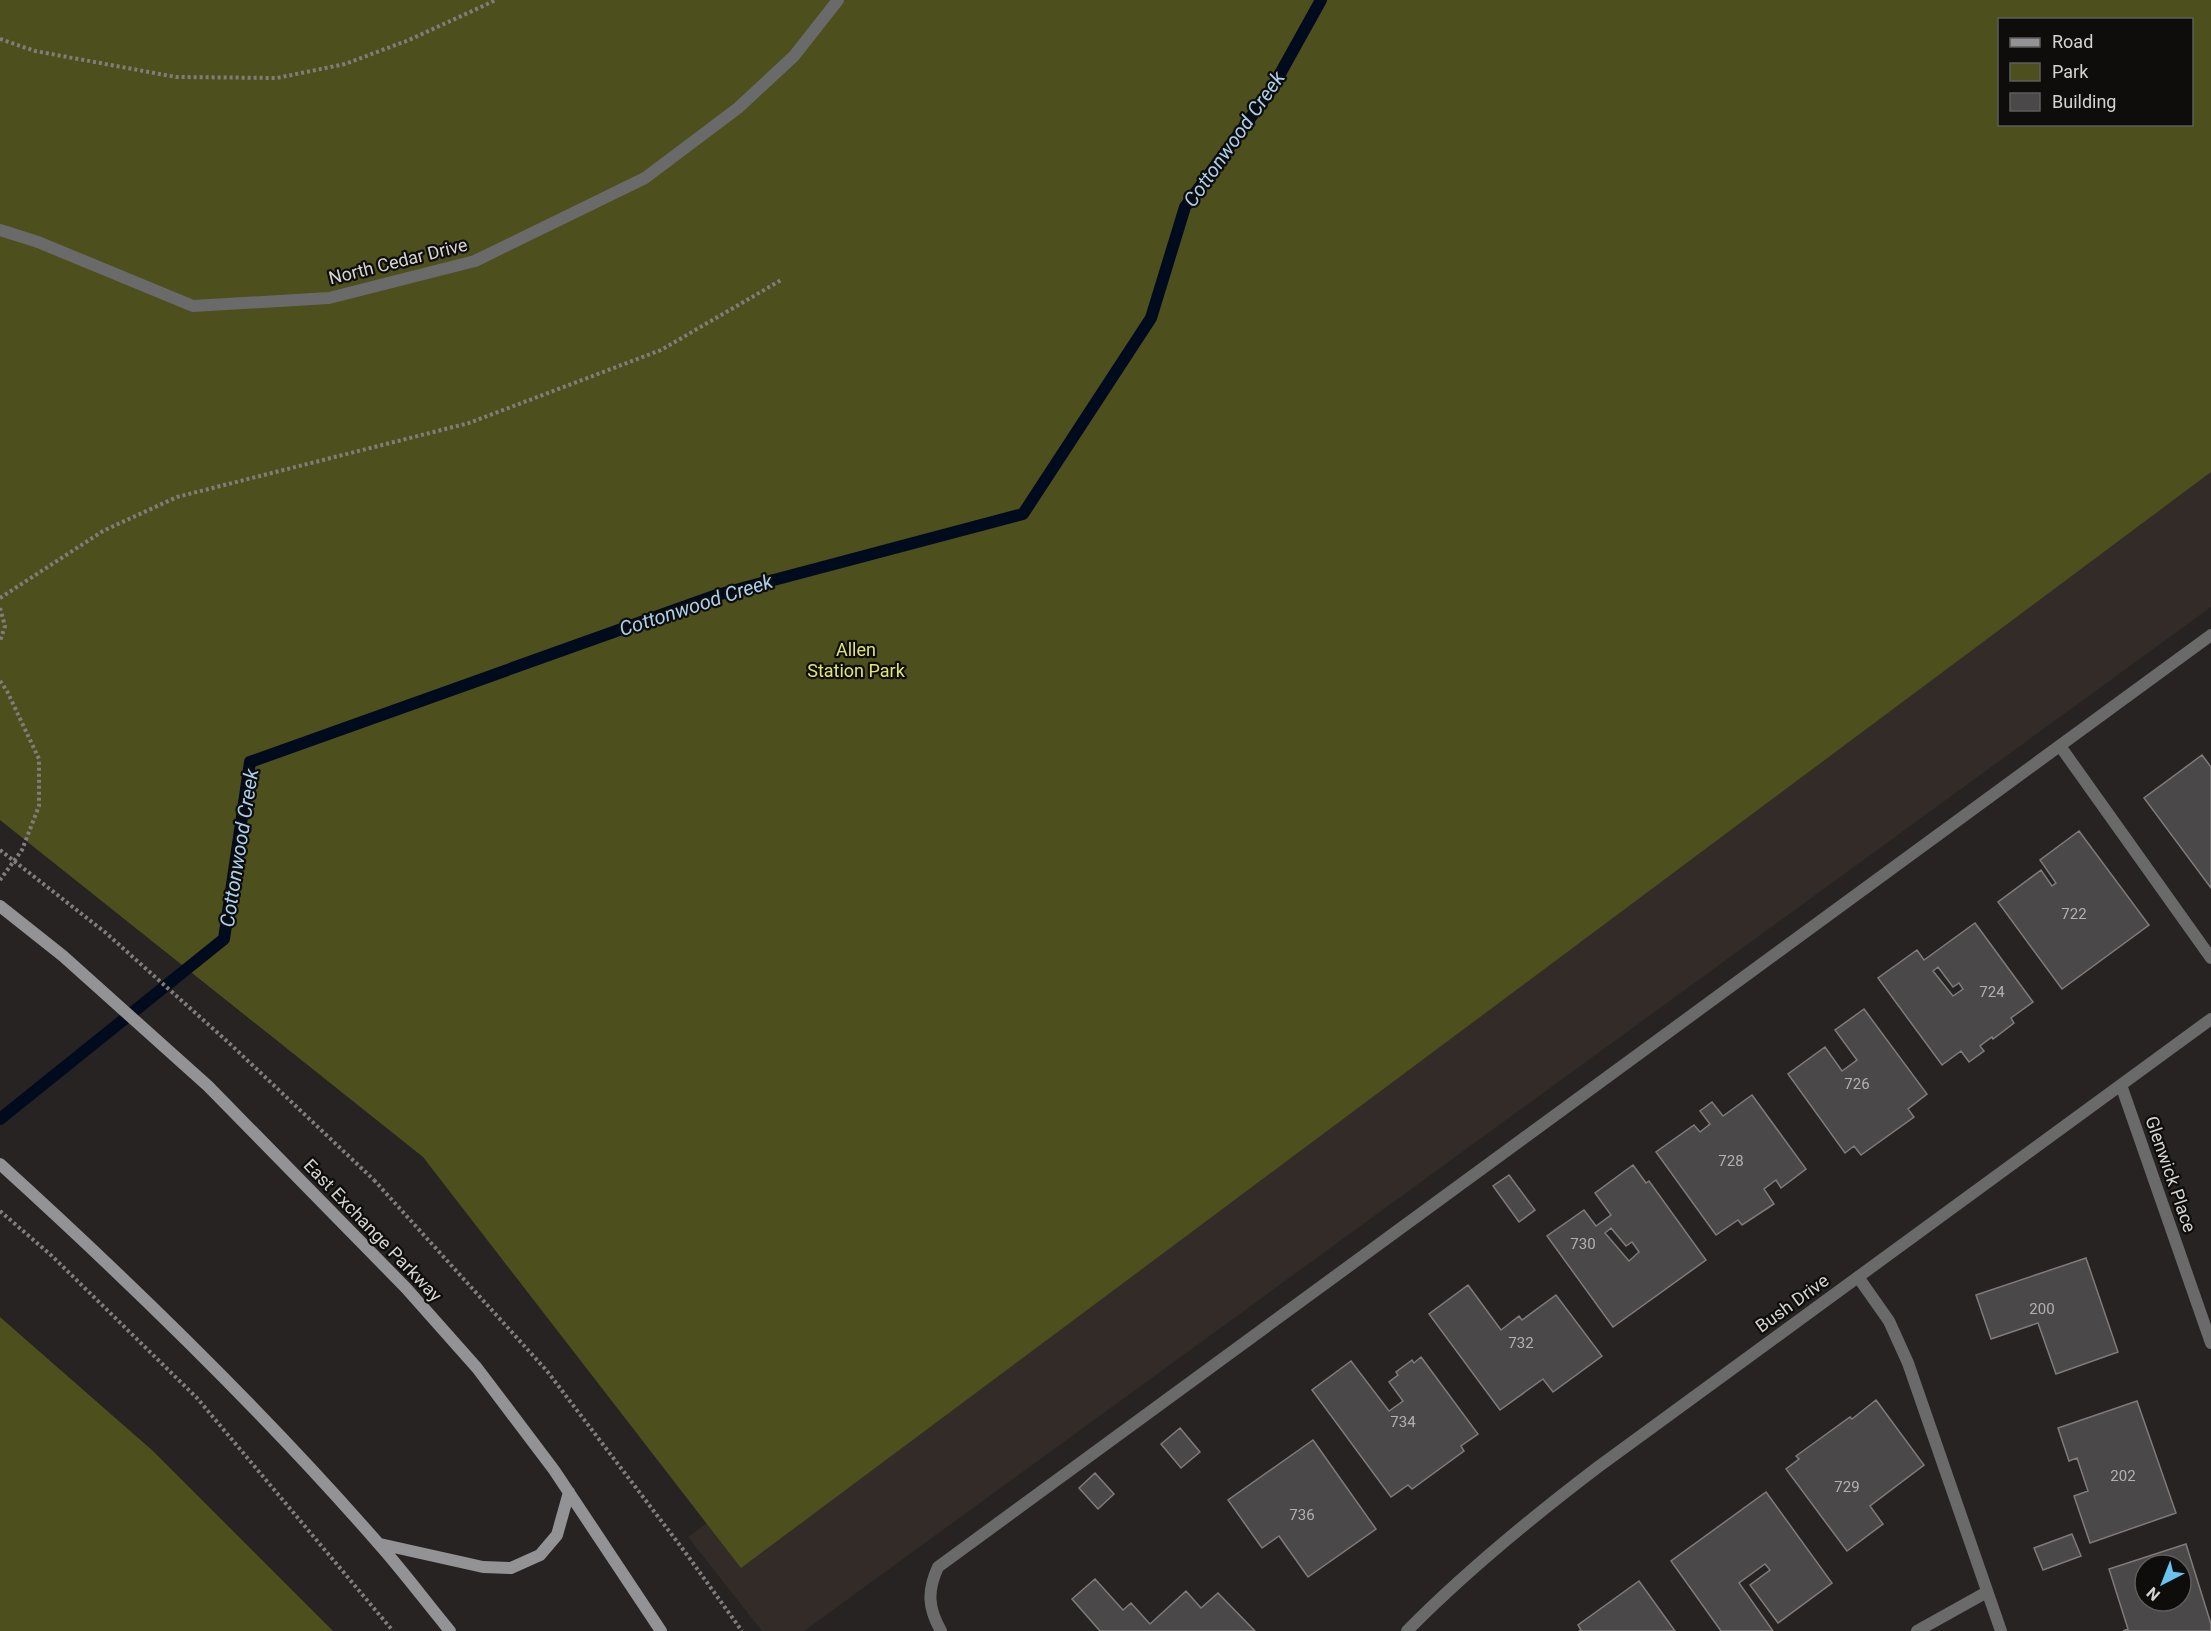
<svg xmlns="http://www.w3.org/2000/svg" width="2211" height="1631" viewBox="0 0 2211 1631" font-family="Roboto,sans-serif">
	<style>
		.built { fill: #332b28 }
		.green { fill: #4d4f1d; fill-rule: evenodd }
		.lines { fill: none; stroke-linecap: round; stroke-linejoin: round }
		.stream { stroke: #000c1d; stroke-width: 12 }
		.building { fill: #4b4849; stroke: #7f7b7c; stroke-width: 1.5; fill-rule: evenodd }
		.path { stroke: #807d7c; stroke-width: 4; stroke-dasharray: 3 3; stroke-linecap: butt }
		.service { stroke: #6a6a6b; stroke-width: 12 }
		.minor { stroke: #6a6a6b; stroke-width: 12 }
		.secondary { stroke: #939294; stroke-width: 12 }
		.path-bridge { stroke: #807d7c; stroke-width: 4; stroke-dasharray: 3 3; stroke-linecap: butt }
		.labels { text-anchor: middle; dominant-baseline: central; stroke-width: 4.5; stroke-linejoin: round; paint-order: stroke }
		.number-label { font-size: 15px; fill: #b3b1b0 }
		.street-label { font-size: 18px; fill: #d6d4d3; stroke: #0e0d0c }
		.park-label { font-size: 18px; fill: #e2e66a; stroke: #0e0d0c }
		.water-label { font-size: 20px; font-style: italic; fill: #abd0ef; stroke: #0e0d0c }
	</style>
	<rect width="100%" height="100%" fill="#262322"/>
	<path class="built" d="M2211,430v177l-1407,1024h-42l-74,-94z"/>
	<path class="green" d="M0,0h2211v472l-1470,1096 -318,-411 -423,-337zM2000,20h192v104h-192z
		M0,1317l153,134 180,180h-333z"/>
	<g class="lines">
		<path class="stream" d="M0,1119l224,-180 26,-177 467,-167 306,-81 128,-196 34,-111 86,-117 50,-90"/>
	</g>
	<path class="building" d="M2202,755l9,12v121l-67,-90z
		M2079,831l70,94 -87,64 -64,-87 43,-32 11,16 4,-3 -16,-23z
		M1975,923l58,79 -22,16 3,5 -21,16 -1,-2 -12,9 4,5 -15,11 -8,-11 -19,14 -64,-87 39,-28 7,10zM1938,967l15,20 6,-4 4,6 -10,7 -20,-25z
		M1864,1009l63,85 -19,15 6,8 -53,38 -7,-9 -9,7 -57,-79 37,-27 17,24 15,-11 -22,-30z
		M1752,1095l54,74 -25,19 -5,-8 -12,9 10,15 -32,21 -4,-5 -22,15 -60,-83 38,-27 6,7 10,-8 -10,-13 12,-9 11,14z
		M1633,1165l13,18 3,-2 57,79 -93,67 -66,-91 37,-26 12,16 15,-11 -16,-22zM1611,1228l15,18 6,-4 7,10 -10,9 -24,-28z
		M1509,1175l26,35 -16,12 -26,-36z
		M2086,1258l32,94 -62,22 -18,-51 -47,16 -15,-44z
		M1468,1285l33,45 18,-14 3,4 34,-25 46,61 -49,36 -10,-13 -43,31 -71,-96z
		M1421,1357l57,77 -17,12 3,5 -52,38 -4,-4 -17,12 -79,-107 39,-29 38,50 14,-10 -14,-19 9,-7 -2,-3 16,-12 2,3z
		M1876,1400l48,65 -54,41 13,18 -36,27 -61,-82 13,-10 -3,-3 54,-39 2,2z
		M2137,1401l39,112 -86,30 -16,-47 14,-5 -11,-33 -8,3 -11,-33z
		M1180,1428l20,24 -19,16 -20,-24z
		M1313,1440l63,89 -68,48 -29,-41 -17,12 -34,-48z
		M1095,1473l19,21 -16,15 -19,-21z
		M1766,1492l66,91 -54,40 -28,-38 20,-15 -5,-6 -26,19 34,48h-52l-50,-70z
		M2072,1534l9,22 -38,14 -9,-22z
		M2186,1544l25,80v7h-88l5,-2 -19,-60zM2145,1565h36v36h-36z
		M1095,1579l28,31 8,-7 19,21 36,-33 15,17 17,-15 37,38h-155l-28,-32z
		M1639,1581l36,50h-96l2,-1 -3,-5z"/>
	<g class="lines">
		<path class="path" d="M0,39l35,12 141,26 101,1 68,-14 64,-24 87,-40
			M0,598l103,-67 74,-34 292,-74 192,-73 122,-71
			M0,608l5,18 -5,15
			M0,681l7,10 32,68v47l-17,44 -22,30
			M374,1180l173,191 138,181 57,79
			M0,1211l52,45 145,142 196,233"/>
		<path class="service" d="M2060,746l151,212
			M1858,1277l31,44 19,42 93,268
			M941,1631c-13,-23 -14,-40 -3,-64l1273,-932
			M1917,1631l70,-39"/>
		<path class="minor" d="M0,230l38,12 155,64 136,-8 146,-37 170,-83 93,-70 56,-52 44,-56
			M2121,1085l90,258
			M1407,1631c59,-60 124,-113 191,-164l613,-448"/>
		<path class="secondary" d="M0,906l63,50 145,130 198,202 71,80 77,102 107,161
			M0,1164c132,120 261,245 378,379 25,28 48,59 72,88
			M380,1544l103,23 28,1 29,-13 17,-20 12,-43"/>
		<path class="path-bridge" d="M0,850l106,83 122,109 146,138"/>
	</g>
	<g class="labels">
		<g class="number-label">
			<text x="2074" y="914">722</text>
			<text x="1992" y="992">724</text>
			<text x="1857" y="1084">726</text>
			<text x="1731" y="1161">728</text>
			<text x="1583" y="1244">730</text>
			<text x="2042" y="1309">200</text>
			<text x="1521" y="1343">732</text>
			<text x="1403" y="1422">734</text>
			<text x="2123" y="1476">202</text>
			<text x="1847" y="1487">729</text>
			<text x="1302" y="1515">736</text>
		</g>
		<g class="street-label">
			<text transform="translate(398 261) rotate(-14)">North Cedar Drive</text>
			<text transform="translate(2171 1174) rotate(71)">Glenwick Place</text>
			<text transform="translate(373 1230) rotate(46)">East Exchange Parkway</text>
			<text transform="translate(1792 1303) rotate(-36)">Bush Drive</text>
		</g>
		<g class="park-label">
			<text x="856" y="649">Allen<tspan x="856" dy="21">Station Park</tspan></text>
		</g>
		<g class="water-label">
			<text transform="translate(1234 139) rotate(-55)">Cottonwood Creek</text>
			<text transform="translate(696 605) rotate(-18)">Cottonwood Creek</text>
			<text transform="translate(239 848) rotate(-81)">Cottonwood Creek</text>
		</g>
	</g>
	<rect x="1998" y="18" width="195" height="108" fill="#0e0d0c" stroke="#5e5d5c" stroke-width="1.5"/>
	<rect x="2010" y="38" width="30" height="9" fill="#939294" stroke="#5e5d5c" stroke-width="1.5"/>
	<text x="2052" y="48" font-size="18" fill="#d6d4d3">Road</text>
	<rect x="2010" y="63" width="30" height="18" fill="#4d4f1d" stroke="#5e5d5c" stroke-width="1.5"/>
	<text x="2052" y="78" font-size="18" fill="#d6d4d3">Park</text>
	<rect x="2010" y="93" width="30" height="18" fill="#4b4849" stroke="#5e5d5c" stroke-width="1.5"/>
	<text x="2052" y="108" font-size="18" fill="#d6d4d3">Building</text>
	<g transform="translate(2163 1583) rotate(222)"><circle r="28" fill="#0e0d0c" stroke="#5e5d5c" stroke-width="1.5"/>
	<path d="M0-4.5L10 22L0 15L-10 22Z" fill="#69c3f1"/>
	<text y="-9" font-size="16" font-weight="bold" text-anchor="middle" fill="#d6d4d3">N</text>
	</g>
</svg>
